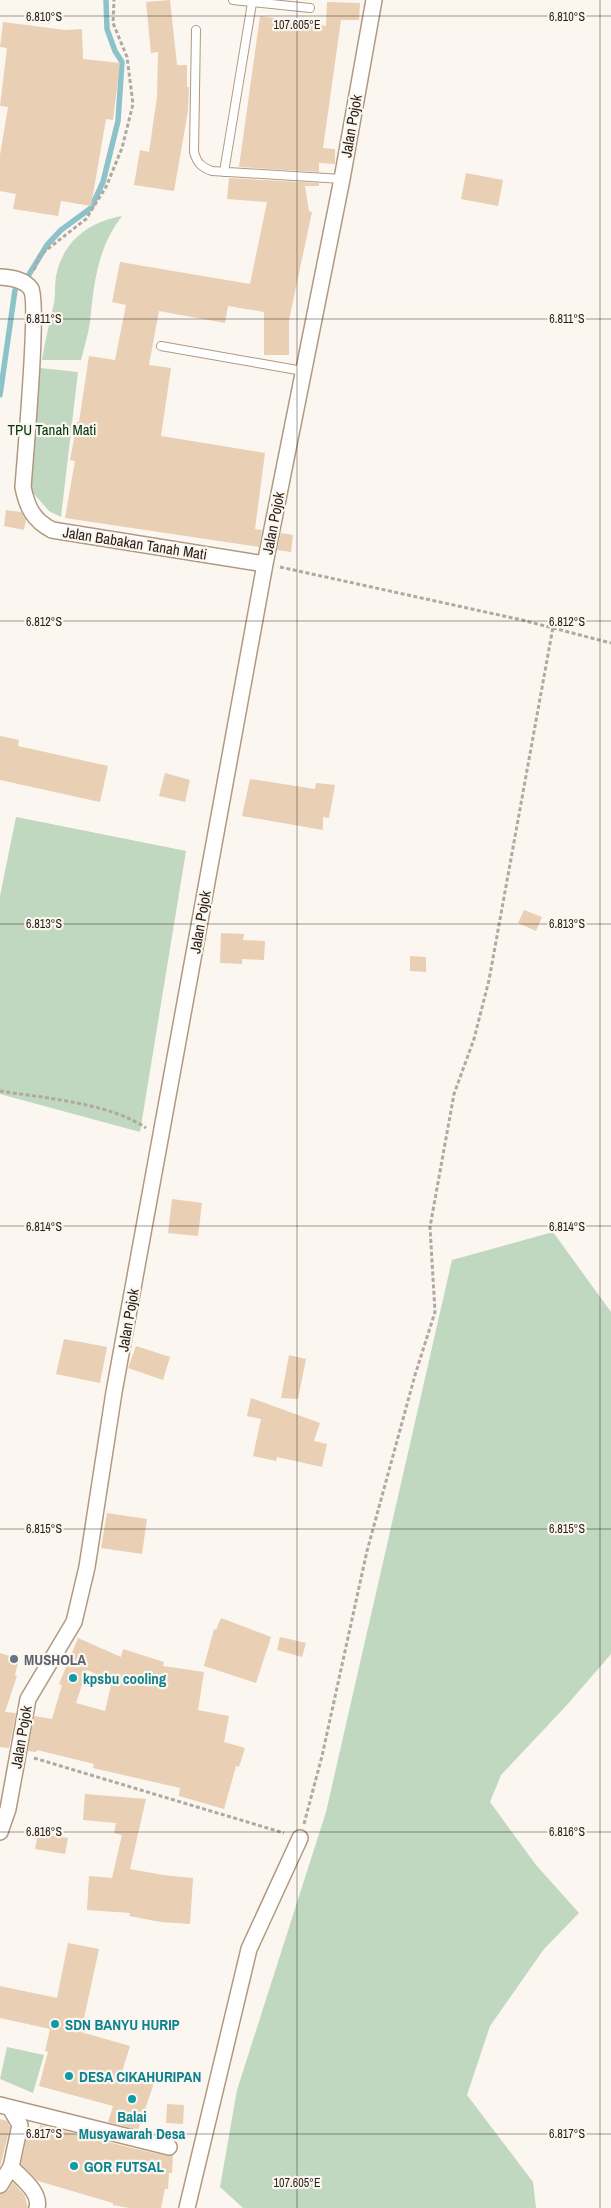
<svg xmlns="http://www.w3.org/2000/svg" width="611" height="2208" viewBox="0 0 611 2208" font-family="'Archivo Narrow',sans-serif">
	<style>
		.green { fill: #bfd8bf }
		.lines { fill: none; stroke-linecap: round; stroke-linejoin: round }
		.stream { stroke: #8cc3ca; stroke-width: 5.5 }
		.building { fill: #e9cfb3; fill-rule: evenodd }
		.lane-casing { stroke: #b1997f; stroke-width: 10 }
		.street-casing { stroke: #b1997f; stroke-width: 18 }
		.path { stroke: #b0a9a1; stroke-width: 3; stroke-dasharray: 4 2.5; stroke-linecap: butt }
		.lane { stroke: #fff; stroke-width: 8 }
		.street { stroke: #fff; stroke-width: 15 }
		.ticks { fill: none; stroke: #281e14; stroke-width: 1; stroke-opacity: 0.45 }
		.worship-dot { fill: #6b7280; stroke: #fbf6f0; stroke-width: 2 }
		.culture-dot { fill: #0f9aa8; stroke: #fbf6f0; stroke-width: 2 }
		.labels { text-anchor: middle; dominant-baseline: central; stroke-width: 4.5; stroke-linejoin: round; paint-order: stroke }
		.street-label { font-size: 15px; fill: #281e14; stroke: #fbf6f0 }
		.park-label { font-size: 15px; fill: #00360b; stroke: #fbf6f0 }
		.worship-label { font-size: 15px; font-weight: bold; fill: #5b616d; stroke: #fbf6f0; text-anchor: start }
		.culture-label { font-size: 15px; font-weight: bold; fill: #0d838f; stroke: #fbf6f0; text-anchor: start }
		.ticks-label { font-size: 12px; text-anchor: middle; fill: #281e14; stroke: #fbf6f0; stroke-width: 4.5; stroke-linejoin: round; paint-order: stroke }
	</style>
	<rect width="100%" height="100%" fill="#fbf6f0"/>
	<path class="green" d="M122,216c-25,33 -28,67 -32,106 -2,13 -6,26 -9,38h-39c3,-20 8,-38 12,-57 2,-10 0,-21 3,-31 8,-32 32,-50 65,-56z
		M40,368l38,4 -17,145 -12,-6 -22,-25z
		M16,817l170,34 -46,281 -140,-38v-198z
		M553,1232l58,80v342l-45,52 -65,69 -11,27 46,63 43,48 -35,36 -54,77 -23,69 66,87 3,26h-293l-23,-21 17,-97 89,-278 126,-552z
		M7,2047l37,8 -11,38 -33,-14z"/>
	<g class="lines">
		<path class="stream" d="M0,395l15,-105 13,-14 19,-31 14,-15 30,-22 12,-26 15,-61 4,-59 -7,-11 -8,-22 -1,-29"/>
	</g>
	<path class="building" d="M170,0l7,65h10v22h2l-1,24 -14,80 -40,-6 6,-35 9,2 8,-55 1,-45 -7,1 -5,-51z
		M327,2l33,1 -1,17h-18l-18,128 12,1v15l-16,-1v9l-80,-5 21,-151 66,10z
		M3,22l62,8 17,-1 1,30 37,4 -7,57 -7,-1 -15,87 -30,-5 -3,15 -45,-7 3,-15 -16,-3v-36l8,-48 -8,-1 7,-58 -7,-1z
		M466,173l37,7 -5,26 -37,-7z
		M229,178l90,5v3h-14l4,25 3,1 -23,108v35h-25v-43l-36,-6 -3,17 -66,-12 -10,54 22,3 -10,68 104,17 -10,76 7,1 -3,17 -194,-29 10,-57 -5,-1 7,-38h2l10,-66 26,4 11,-55 -14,-3 8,-40 130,22 17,-82 -40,-3z
		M6,510l15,2 5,8 -2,10 -20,-4z
		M281,533l12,2 -2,17 -14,-2z
		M0,736l19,4 -1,6 90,20 -8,36 -100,-22z
		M165,773l25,7 -5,22 -26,-6z
		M250,779l65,10 1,-6 19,2 -6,33 -6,-1v13l-81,-14z
		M524,910l18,7 -6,14 -18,-8z
		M221,933l23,1 -1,6 22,1 -1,19 -22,-1v5l-22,-1z
		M410,956l16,1v15l-16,-1z
		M172,1199l30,4 -4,33 -30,-3z
		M64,1339l43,8 -7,36 -44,-9z
		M136,1346l34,11 -7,23 -35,-12z
		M289,1355l17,4 -8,40 -17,-1z
		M251,1398l69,25 -6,18 13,3 -5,23 -45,-10 -1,4 -23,-5 8,-37 -14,-3z
		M107,1513l40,6 -5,35 -41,-6z
		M221,1618l50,19 -15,46 -52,-17 10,-37 2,1z
		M280,1637l26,6 -4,14 -25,-7z
		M78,1638l43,19 2,-8 41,13 -1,4 41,6 -6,38 31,6 -5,26 21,6 -6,19 -3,-1 -12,43 -45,-13 1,-8 -87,-20 1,-4 -57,-14 -1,2 -8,-1 6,-35 18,3 10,-34 -3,-1zM87,1670l25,11 -7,30 -29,-8z
		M0,1653l19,6 -4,16 2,1 -12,36 11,1 -7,35 -9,-1z
		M85,1794l61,5 -16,70 33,6 30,3 -3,46 -29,-2 -32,-6 1,-3 -43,-3 2,-34 23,2 10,-43 -8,-2 2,-10 -33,-3z
		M38,1833l30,5 -3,16 -30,-5z
		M68,1943l31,6 -18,83 49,14 -8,26 32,11 -16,47 -30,-8 5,-16 -74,-20 9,-34 -3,-1 5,-22 -50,-11v-32l57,12z
		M167,2104l17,1 -1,19 -17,-1z
		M0,2119l7,2 3,6 -10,40z
		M40,2125l92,23 35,8 6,-1 -1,18h-3l-1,16h-3l-4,19h-32l-16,-3v-2l-75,-22 -17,-17 8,-36 9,3z
		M13,2182l12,14 3,12h-28v-14l8,-4z"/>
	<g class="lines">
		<g class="lane-casing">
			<path id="lane" d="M233,0l77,8
				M196,30l-2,122c3,11 7,15 18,19l130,8
				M224,172l28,-169
				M161,346l142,25"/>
		</g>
		<g class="street-casing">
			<path id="street" d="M0,277c11,1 24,2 31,12 8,14 -6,171 -8,198 4,20 10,33 29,43l213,34
				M0,1832l8,-23 20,-110 46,-77 13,-55 27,-175 151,-828 77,-385 32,-179
				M0,2105l169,42
				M10,2108l10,17 -9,42c10,11 30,25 26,41
				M0,2185l11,-18
				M187,2208l62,-259 51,-111"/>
		</g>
		<path class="path" d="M34,270l6,-15 46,-36 20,-32 16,-39 11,-44 -6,-47 -14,-34 1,-23
			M280,567l242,53 89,23
			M0,1091c44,7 110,12 146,37
			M34,1758l250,75
			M304,1824l18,-68 45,-205 48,-176 20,-63 -5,-85 24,-133 20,-55 15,-59 64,-353"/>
		<use href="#lane" class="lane"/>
		<use href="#street" class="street"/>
	</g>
	<path class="ticks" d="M297,0v2208M600,0v2208M0,16h611M0,319h611M0,621h611M0,924h611M0,1226h611M0,1529h611M0,1832h611M0,2134h611"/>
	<circle class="worship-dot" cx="14" cy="1659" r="5"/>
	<g class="culture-dot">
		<circle cx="73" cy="1678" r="5"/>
		<circle cx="55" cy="2024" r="5"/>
		<circle cx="69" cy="2076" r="5"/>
		<circle cx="132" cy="2099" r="5"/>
		<circle cx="74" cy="2166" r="5"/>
	</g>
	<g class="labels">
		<g class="street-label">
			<text transform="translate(351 126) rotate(-80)">Jalan Pojok</text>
			<text transform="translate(273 523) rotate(-79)">Jalan Pojok</text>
			<text transform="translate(135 543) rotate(9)">Jalan Babakan Tanah Mati</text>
			<text transform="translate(200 922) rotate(-80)">Jalan Pojok</text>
			<text transform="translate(128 1320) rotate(-80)">Jalan Pojok</text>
			<text transform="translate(21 1737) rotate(-80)">Jalan Pojok</text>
		</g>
		<g class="park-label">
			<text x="52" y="429">TPU Tanah Mati</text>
		</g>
		<g class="worship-label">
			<text x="24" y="1659">MUSHOLA</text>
		</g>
		<g class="culture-label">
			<text x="83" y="1678">kpsbu cooling</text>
			<text x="65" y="2024">SDN BANYU HURIP</text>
			<text x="79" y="2076">DESA CIKAHURIPAN</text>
			<text x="132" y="2116" text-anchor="middle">Balai<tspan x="132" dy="17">Musyawarah Desa</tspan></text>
			<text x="84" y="2166">GOR FUTSAL</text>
		</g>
	</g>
	<g class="ticks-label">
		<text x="44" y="21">6.810°S</text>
		<text x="567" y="21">6.810°S</text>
		<text x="297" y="29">107.605°E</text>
		<text x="44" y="323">6.811°S</text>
		<text x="567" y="323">6.811°S</text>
		<text x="44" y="626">6.812°S</text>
		<text x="567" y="626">6.812°S</text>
		<text x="44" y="928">6.813°S</text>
		<text x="567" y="928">6.813°S</text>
		<text x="44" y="1231">6.814°S</text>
		<text x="567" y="1231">6.814°S</text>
		<text x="44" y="1533">6.815°S</text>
		<text x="567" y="1533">6.815°S</text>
		<text x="44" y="1836">6.816°S</text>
		<text x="567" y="1836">6.816°S</text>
		<text x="44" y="2138">6.817°S</text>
		<text x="567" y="2138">6.817°S</text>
		<text x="297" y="2187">107.605°E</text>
	</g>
</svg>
